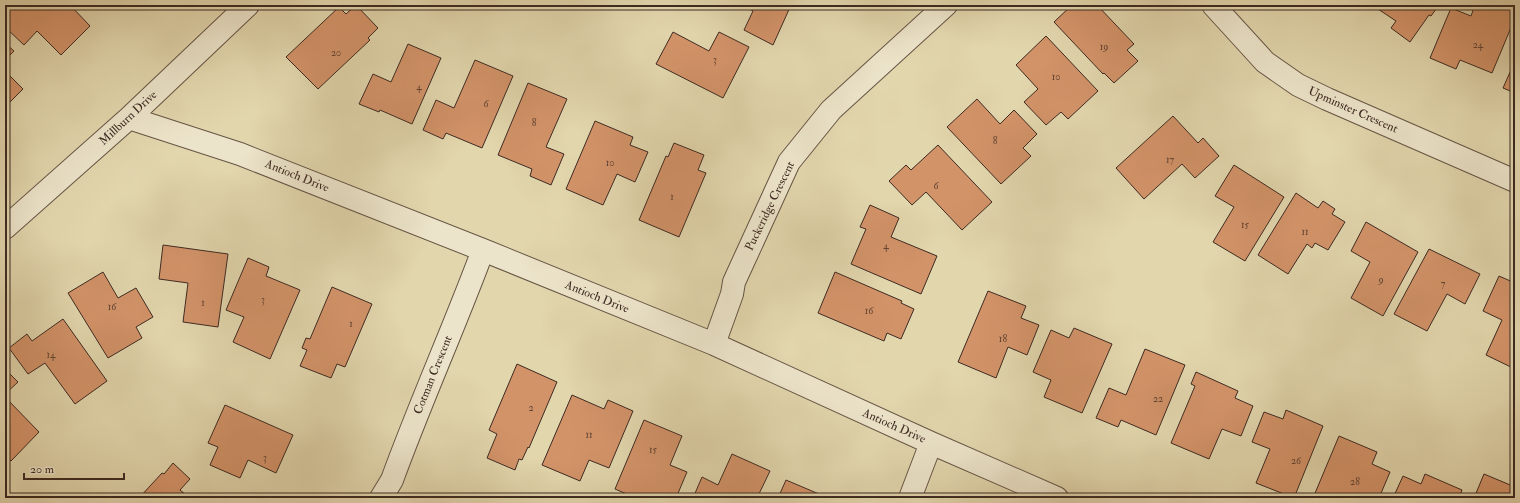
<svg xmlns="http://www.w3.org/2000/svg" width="1520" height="503" viewBox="0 0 1520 503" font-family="'IM FELL Double Pica',serif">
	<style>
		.building { fill: #d39369; stroke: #3d2a22 }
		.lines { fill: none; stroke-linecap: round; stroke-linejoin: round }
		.minor-casing { stroke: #665545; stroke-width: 24 }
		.minor { stroke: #ece4ca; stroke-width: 22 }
		.labels { text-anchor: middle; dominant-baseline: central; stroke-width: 3; stroke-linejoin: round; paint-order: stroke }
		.number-label { font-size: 10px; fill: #624434 }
		.street-label { font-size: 12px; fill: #3d2a22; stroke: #ece4ca }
	</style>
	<rect width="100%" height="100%" fill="#e2d6ad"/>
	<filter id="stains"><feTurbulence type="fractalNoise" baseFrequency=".005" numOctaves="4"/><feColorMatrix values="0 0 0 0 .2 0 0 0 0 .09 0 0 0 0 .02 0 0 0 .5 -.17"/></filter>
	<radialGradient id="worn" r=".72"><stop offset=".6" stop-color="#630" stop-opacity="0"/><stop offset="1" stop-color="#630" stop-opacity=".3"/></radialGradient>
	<path class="building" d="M5,5h65l20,21 -29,29 -24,-24 -13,14 -19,-18z
		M356,5l22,23 -10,10 2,2 -52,49 -32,-32 53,-50 7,7z
		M742,5h49l-18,40 -29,-15 9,-19z
		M1072,5h25l37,39 -7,6 11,11 -24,22 -10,-10 -1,1 -49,-52z
		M1372,5h67l-8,11 -2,-1 -19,27 -19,-14 5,-7z
		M1475,5h40v13l-23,55 -32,-13 -4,9 -26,-11 21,-50 20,8z
		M673,32l36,19 10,-19 30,15 -26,51 -67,-34z
		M1046,36l52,55 -30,28 -7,-7 -15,13 -22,-23 14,-13 -22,-24z
		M5,43l9,8 -9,9z
		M408,44l33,14 -29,66 -32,-14 -1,2 -20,-8 14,-30 18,8z
		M475,60l38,16 -31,72 -36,-15 -3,6 -20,-9 13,-30 18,8z
		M1515,61v32l-12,-5z
		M5,71l18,18 -18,18z
		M528,83l39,16 -21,48 18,7 -13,31 -21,-9 2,-7 -34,-14z
		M977,99l23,25 14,-14 23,24 -14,14 8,8 -30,28 -54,-57z
		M1173,116l25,27 5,-5 16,18 -24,22 -13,-14 -38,35 -28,-31z
		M595,121l38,16 -3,8 18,7 -13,30 -18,-8 -14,31 -37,-16z
		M674,143l30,12 -6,15 8,3 -27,64 -40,-17 27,-64 2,1z
		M938,145l54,57 -30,28 -36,-38 -14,13 -23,-24 17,-16 5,5z
		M1234,165l50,32 -39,64 -32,-19 21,-35 -19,-11z
		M1296,193l22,15 5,-7 12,8 -3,5 13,8 -17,28 -13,-7 -3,5 -5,-4 -19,30 -30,-19z
		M870,205l29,13 -8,19 46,19 -16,38 -70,-30 15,-35 -6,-2z
		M1366,222l52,30 -35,64 -32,-18 19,-36 -19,-11z
		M163,245l65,9 -10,73 -35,-5 5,-39 -29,-4z
		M1429,249l51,25 -15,30 -18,-10 -20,37 -33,-17z
		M248,258l21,9 -3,9 34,14 -30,69 -37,-17 11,-25 -18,-7z
		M103,272l15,26 18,-10 17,29 -17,10 6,11 -34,20 -40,-65z
		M835,272l67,29 -1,2 13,6 -13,30 -14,-6 -3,8 -66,-28z
		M1499,276l16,7v86l-29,-14 16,-35 -19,-9z
		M332,287l40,17 -27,63 -8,-3 -6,14 -31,-12 7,-16 -5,-2 4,-10 4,1z
		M988,291l38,15 -5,12 18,7 -12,30 -19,-8 -12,31 -38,-16z
		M63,319l44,62 -32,23 -30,-41 -17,11 -19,-26 18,-14 5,7z
		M1074,328l38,16 -30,69 -38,-16 7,-17 -18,-8 18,-42 18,8z
		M1145,349l40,16 -29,70 -35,-15 -3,7 -22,-9 13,-30 17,7z
		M517,364l40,18 -28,66 -1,-1 -6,13 -3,-1 -4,11 -28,-12 10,-24 -8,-4z
		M5,369l13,13 -13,12z
		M1196,372l42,19 -3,7 18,8 -12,30 -19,-7 -13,30 -38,-16 24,-57 -4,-2z
		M572,395l32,14 4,-9 25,11 -24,57 -20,-8 -9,21 -38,-16z
		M5,397l34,35 -28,29 -6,-6z
		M225,405l68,30 -17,38 -28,-13 -8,18 -30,-13 8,-18 -10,-4z
		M1286,410l37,16 -29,72 -38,-15 14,-34 -18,-7 12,-30 19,7z
		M644,420l38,16 -12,29 17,7 -11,26h-11l-8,-3 -2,3h-19l-21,-9z
		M1339,436l38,16 -5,12 18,8 -11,26h-12l-8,-3 -1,3h-45z
		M732,454l38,17 -13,27h-64l9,-21 16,8z
		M173,463l17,16 -10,11 10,8h-51l23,-25 2,1z
		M1425,474l37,16 -3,8h-66l10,-22 18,8z
		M1484,474l31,13v11h-41z
		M786,480l40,17v1h-48z"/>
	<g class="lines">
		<g class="minor-casing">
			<path id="minor" d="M1213,5l52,57 33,23 29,14 188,82
				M129,118l111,36 243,96 231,94 217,99 126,55
				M5,228l124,-110 119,-113
				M714,344l18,-50 2,-12 55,-120 42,-52 115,-105
				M381,498l11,-18c28,-77 62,-152 91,-230
				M910,498l21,-55"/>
		</g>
		<use href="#minor" class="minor"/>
	</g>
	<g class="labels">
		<g class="number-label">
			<text x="1478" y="45">24</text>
			<text x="1104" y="47">19</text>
			<text x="336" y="53">20</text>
			<text x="715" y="60">3</text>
			<text x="1056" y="77">10</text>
			<text x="419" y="87">4</text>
			<text x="486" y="104">6</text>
			<text x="534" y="123">8</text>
			<text x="995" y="141">8</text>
			<text x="1170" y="160">17</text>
			<text x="610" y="163">10</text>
			<text x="936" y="186">6</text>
			<text x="672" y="197">1</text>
			<text x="1245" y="225">15</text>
			<text x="1305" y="232">11</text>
			<text x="886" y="246">4</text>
			<text x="1381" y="280">9</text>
			<text x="1443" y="284">7</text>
			<text x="263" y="300">3</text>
			<text x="203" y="303">1</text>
			<text x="112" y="307">16</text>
			<text x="869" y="311">16</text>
			<text x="351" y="324">1</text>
			<text x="1003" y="339">18</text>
			<text x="51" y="355">14</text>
			<text x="1158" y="399">22</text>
			<text x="531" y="408">2</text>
			<text x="589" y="435">11</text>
			<text x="653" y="450">15</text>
			<text x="265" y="458">3</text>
			<text x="1296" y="461">26</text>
			<text x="1355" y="482">28</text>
		</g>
		<g class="street-label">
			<text transform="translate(1353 110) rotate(24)">Upminster Crescent</text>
			<text transform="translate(128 118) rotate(-43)">Millburn Drive</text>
			<text transform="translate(297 176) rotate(22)">Antioch Drive</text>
			<text transform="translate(770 206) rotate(-64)">Puckeridge Crescent</text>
			<text transform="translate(597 297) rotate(22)">Antioch Drive</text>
			<text transform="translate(433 375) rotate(-68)">Cotman Crescent</text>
			<text transform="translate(894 426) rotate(24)">Antioch Drive</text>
		</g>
	</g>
	<rect width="1520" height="503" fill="none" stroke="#e2d6ad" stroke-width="20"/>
	<rect x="6" y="6" width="1508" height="491" fill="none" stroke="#3d2a22" stroke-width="2"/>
	<rect x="10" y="10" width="1500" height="483" fill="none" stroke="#3d2a22"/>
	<path d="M24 473v6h100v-6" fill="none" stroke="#3d2a22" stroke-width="2"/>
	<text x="30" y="473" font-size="12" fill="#3d2a22" stroke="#ece4ca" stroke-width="3" paint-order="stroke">20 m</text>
	<rect width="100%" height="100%" filter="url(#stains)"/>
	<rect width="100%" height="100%" fill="url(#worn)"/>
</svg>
